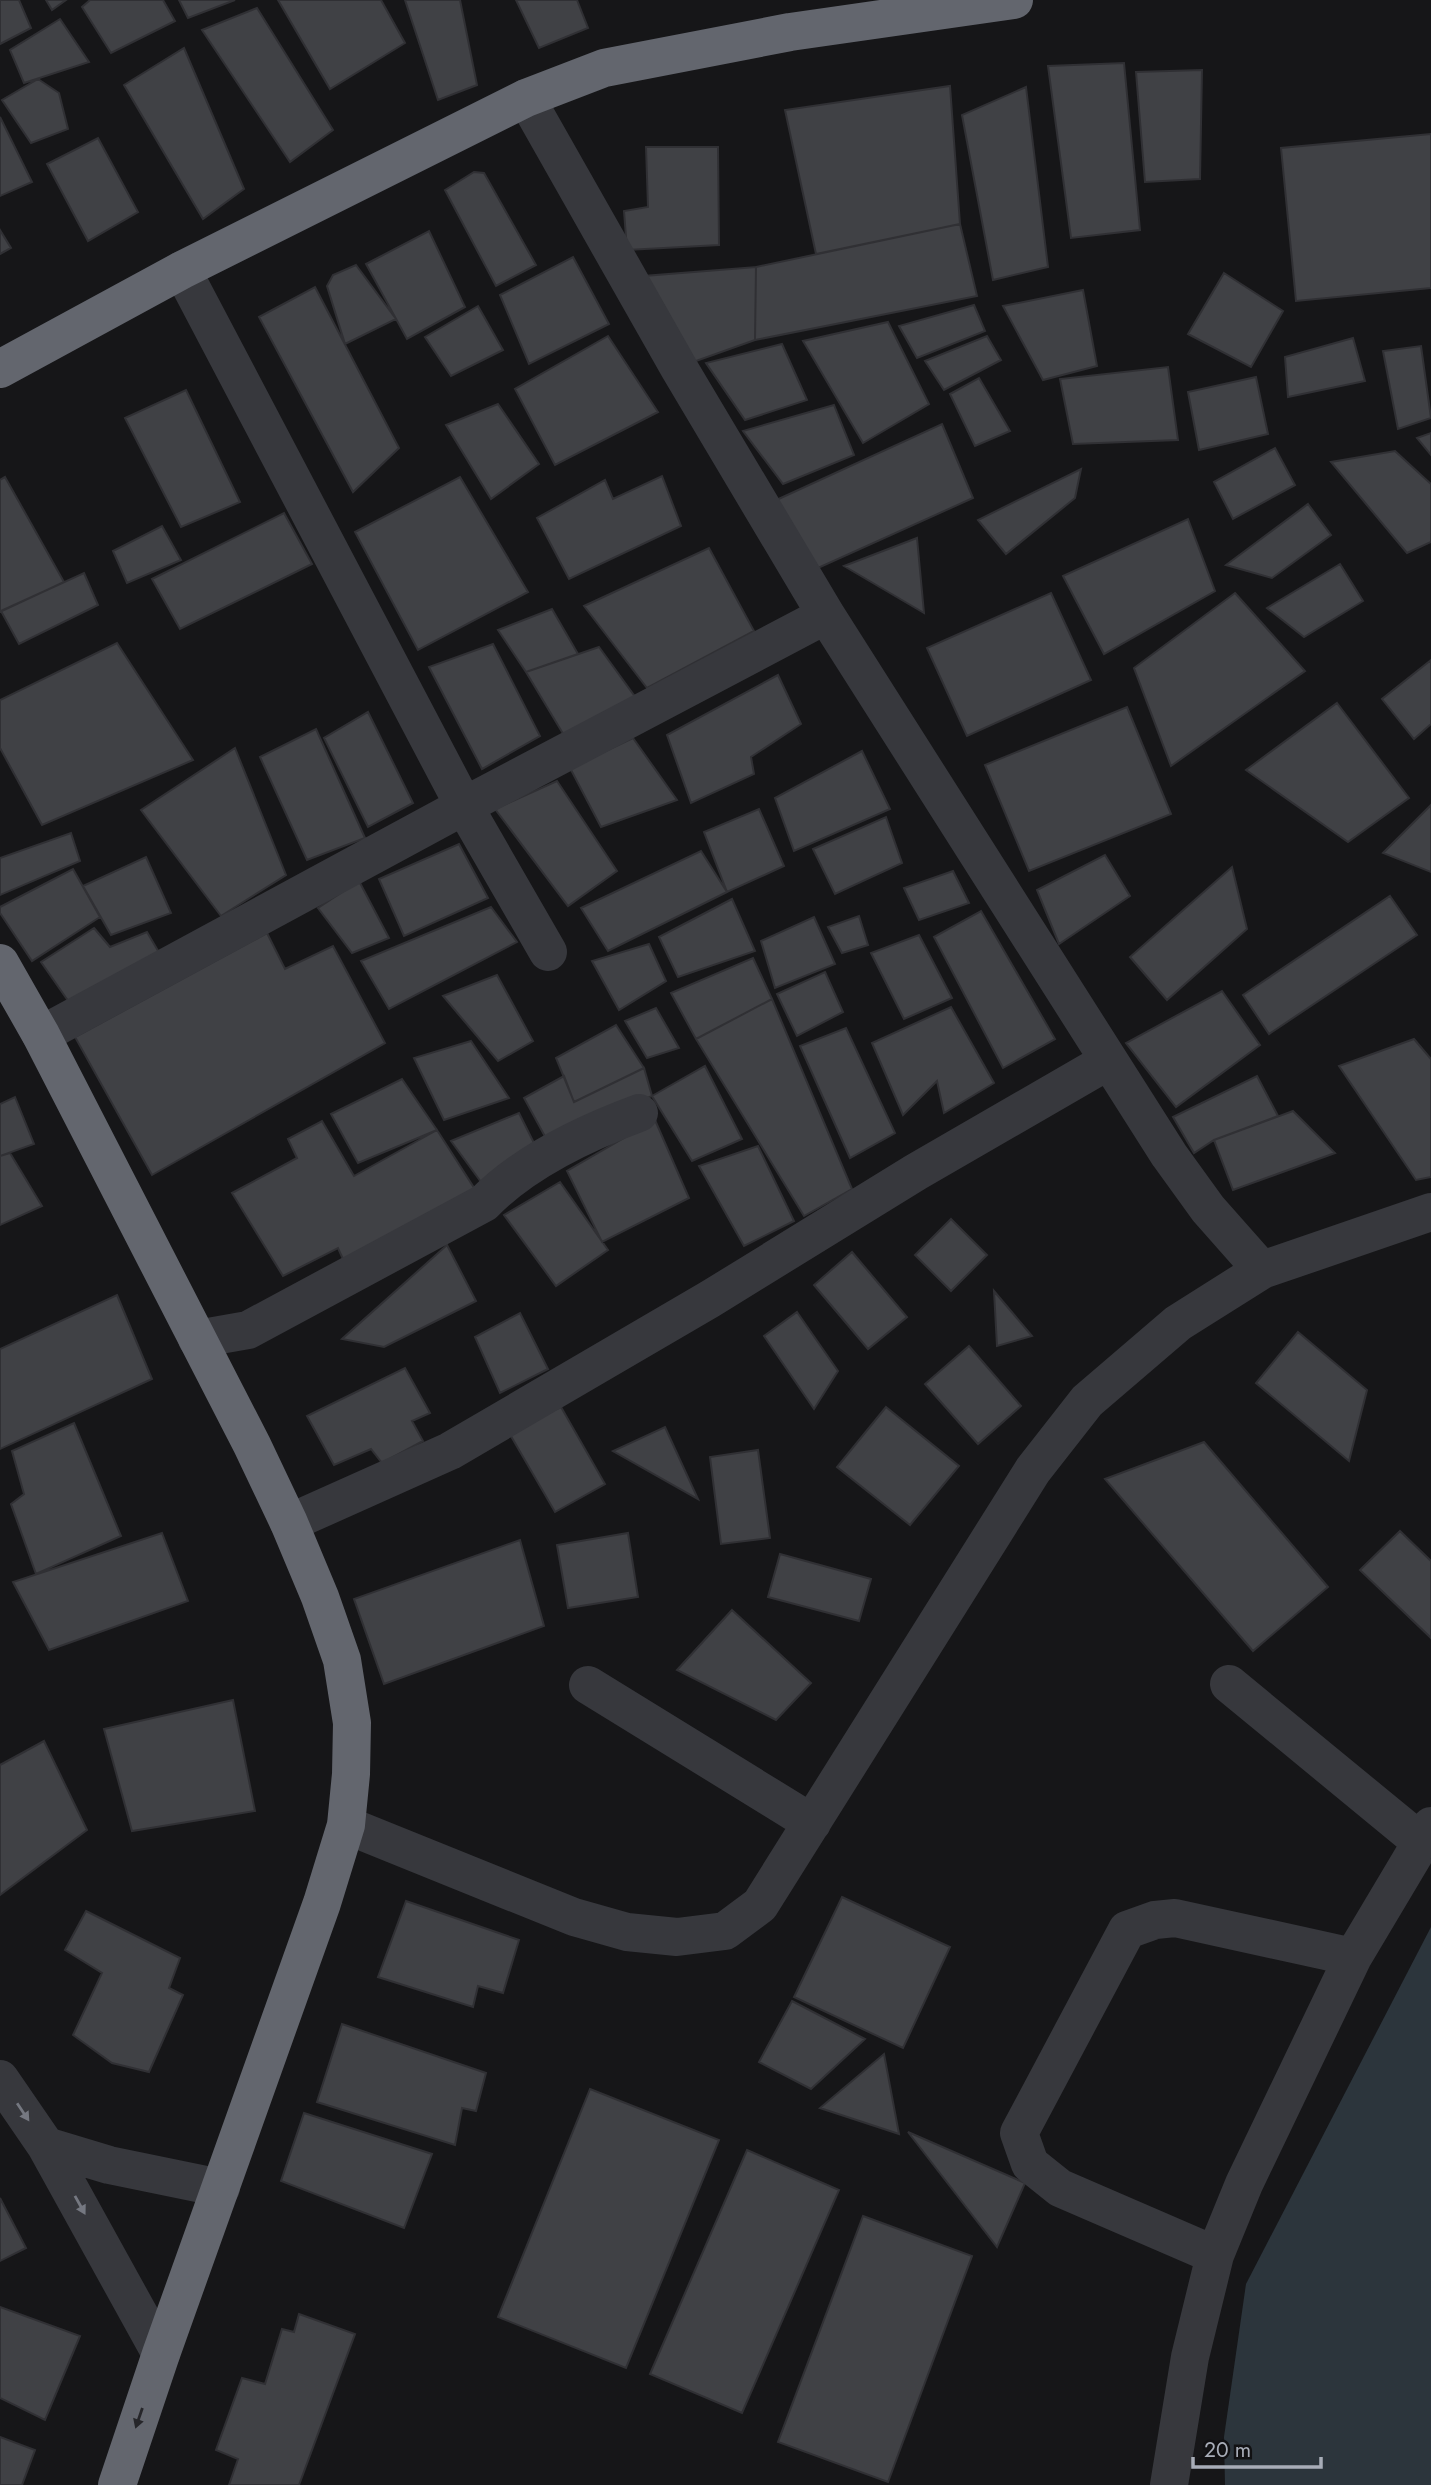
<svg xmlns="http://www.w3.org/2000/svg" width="1431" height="2485" viewBox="0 0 1431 2485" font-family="Jost,sans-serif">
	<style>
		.water { fill: #2c353c }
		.building { fill: #404145; stroke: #303034; stroke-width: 2 }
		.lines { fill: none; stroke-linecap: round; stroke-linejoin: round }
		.minor { stroke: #37383d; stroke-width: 38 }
		.highway { stroke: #63666e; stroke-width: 38 }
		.oneway { fill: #757881 }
		.oneway2 { fill: #26262a }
	</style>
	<rect width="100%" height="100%" fill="#161618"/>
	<path class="water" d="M1431,1927v558h-206l-1,-48 22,-153z"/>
	<path class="building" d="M0,0h19l12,28 -31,16z
		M46,0h20l-14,10z
		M90,0h73l12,21 -64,32 -29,-46z
		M179,0h56l-47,18z
		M278,0h103l24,43 -75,46z
		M405,0h55l17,85 -39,15z
		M516,0h61l11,28 -49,20z
		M257,8l76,122 -43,32 -88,-132z
		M60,19l29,43 -65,21 -14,-33z
		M184,48l60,141 -41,30 -79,-134z
		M1124,63l16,167 -69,8 -23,-172z
		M1202,70l-2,109 -55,3 -9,-110z
		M38,79l21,14 9,36 -37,14 -29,-43z
		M950,86l10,138 -144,30 -31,-144z
		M1026,87l22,180 -55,13 -31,-165z
		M0,117l32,65 -32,14z
		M1431,134v154l-135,13 -15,-153z
		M98,138l40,74 -50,29 -41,-77z
		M646,147h72l1,98 -92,5 -3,-39 24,-4z
		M474,172l10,1 52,92 -40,21 -51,-96z
		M960,224l17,72 -222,44 1,-73z
		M0,230l11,18 -11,6z
		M429,231l36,76 -58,32 -41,-75z
		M573,257l36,67 -80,40 -29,-69z
		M356,265l40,54 -51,25 -18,-58 6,-11z
		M756,267l-1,73 -73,26 -38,-90z
		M1224,273l59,38 -32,56 -63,-33z
		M315,287l84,161 -46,44 -94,-175z
		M1083,290l14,76 -54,14 -40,-74z
		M974,305l11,26 -68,27 -18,-32z
		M478,306l25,44 -52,26 -26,-39z
		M888,322l41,82 -66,39 -60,-102z
		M608,336l50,76 -103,53 -40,-76z
		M987,336l14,24 -57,30 -19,-29z
		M1353,338l12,43 -77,16 -3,-40z
		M782,344l25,56 -62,20 -39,-57z
		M1421,346l10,72 -33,11 -15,-78z
		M1168,367l10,73 -105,4 -13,-65z
		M1256,377l12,57 -69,16 -11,-58z
		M979,378l31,53 -35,15 -25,-52z
		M186,390l54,112 -59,25 -56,-109z
		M498,404l41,60 -48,35 -45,-74z
		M834,405l20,50 -71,29 -40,-53z
		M942,424l31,74 -155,70 -46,-66z
		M1431,433v22l-14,-17z
		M1275,448l20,37 -62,34 -19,-37z
		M1395,451l36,33v58l-24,11 -76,-91z
		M1081,469l-6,29 -69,56 -28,-34z
		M662,476l19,50 -112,53 -32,-61 68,-38 8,19z
		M5,477l59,105 -64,30v-132z
		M460,477l68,115 -110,58 -63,-118z
		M1308,504l23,31 -59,43 -46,-13z
		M284,513l28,51 -132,65 -28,-50z
		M1188,519l27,72 -111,63 -41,-78z
		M162,526l19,34 -54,23 -14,-32z
		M917,538l7,75 -80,-47z
		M709,548l45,83 -107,57 -63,-82z
		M1340,564l23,37 -59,36 -37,-29z
		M84,573l14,32 -79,39 -18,-33z
		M1051,593l40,87 -124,56 -40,-88z
		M1235,593l70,78 -134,95 -37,-98z
		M552,609l26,45 -52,18 -28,-42z
		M117,643l76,117 -151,65 -42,-77v-48z
		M493,644l47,92 -58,33 -53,-102z
		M599,647l37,51 -71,39 -39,-65z
		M1431,660v64l-17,15 -32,-40z
		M778,675l23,49 -50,33 3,17 -63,29 -24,-68z
		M1337,703l72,95 -61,44 -102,-72z
		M1127,707l44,107 -142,57 -44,-106z
		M368,712l45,91 -45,24 -44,-89z
		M316,729l49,109 -58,22 -47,-103z
		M633,738l44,62 -76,27 -31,-59z
		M235,748l51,127 -65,41 -80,-106z
		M862,751l28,58 -96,42 -19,-53z
		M557,781l60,90 -49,35 -73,-97z
		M1431,805v67l-48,-19z
		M759,809l25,57 -57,26 -23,-60z
		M886,817l16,46 -67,31 -22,-45z
		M71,833l9,28 -80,34v-37z
		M459,844l29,54 -84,38 -25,-57z
		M701,851l26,41 -119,59 -27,-43z
		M1105,855l25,41 -71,48 -22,-54z
		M146,857l25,56 -60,22 -28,-49z
		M1232,867l15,62 -80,71 -37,-43z
		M73,869l27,48 -68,44 -32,-48v-6z
		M953,871l16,32 -50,17 -15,-32z
		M359,881l30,57 -37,15 -34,-45z
		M1390,896l27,39 -148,99 -26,-39z
		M732,899l23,52 -77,26 -19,-40z
		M491,907l26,35 -128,67 -28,-48z
		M981,911l74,128 -52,29 -69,-131z
		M859,916l9,29 -26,8 -14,-26z
		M814,917l21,47 -60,24 -14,-47z
		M94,928l16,19 37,-15 17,29 -86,54 -37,-53z
		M267,933l18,36 48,-23 52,97 -233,132 -77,-138z
		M919,935l33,63 -48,21 -33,-66z
		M649,944l17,37 -47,29 -27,-49z
		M753,958l19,41 -76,40 -25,-46z
		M825,972l18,40 -46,24 -20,-42z
		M497,975l36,66 -35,20 -55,-65z
		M1222,991l38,54 -84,62 -50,-64z
		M772,999l80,190 -48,27 -108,-177z
		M951,1007l43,76 -50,30 -7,-32 -34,34 -31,-72z
		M656,1008l23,40 -32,10 -22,-37z
		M616,1025l28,43 -70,34 -18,-44z
		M846,1028l49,105 -45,25 -50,-112z
		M1414,1039l17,20v118l-15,3 -77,-114z
		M471,1041l38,57 -65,22 -30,-62z
		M705,1066l37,73 -50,22 -40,-65z
		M644,1068l8,28 -104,46 -24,-44 40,-22 10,26z
		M1257,1076l21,40 -64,24 -20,13 -21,-36z
		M402,1079l35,51 -79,33 -27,-49z
		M15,1097l19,47 -34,12v-52z
		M1293,1111l42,42 -102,37 -19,-50z
		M519,1113l18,36 -56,33 -30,-41z
		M655,1120l34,78 -87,44 -35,-71z
		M322,1121l32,55 83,-46 41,64 -131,74 -9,-20 -55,28 -51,-83 65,-35 -9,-19z
		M758,1146l36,75 -50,25 -45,-80z
		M10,1153l32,53 -42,19v-69z
		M560,1182l48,68 -52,36 -52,-71z
		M951,1219l36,36 -36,36 -36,-36z
		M447,1245l29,56 -92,46 -42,-8z
		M852,1252l55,65 -39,32 -54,-64z
		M994,1291l38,45 -35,10z
		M117,1295l35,84 -152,70v-100z
		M797,1312l41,59 -24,38 -50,-73z
		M520,1313l28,56 -48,24 -25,-56z
		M1298,1332l69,58 -18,71 -93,-78z
		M969,1346l52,60 -43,38 -53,-60z
		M405,1368l25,45 -18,8 11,20 -41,22 -11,-14 -37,16 -27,-49z
		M561,1407l44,77 -50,28 -47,-81z
		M886,1407l73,59 -49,59 -73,-58z
		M74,1423l47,113 -85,38 -25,-70 13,-10 -12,-43z
		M665,1427l33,72 -85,-48z
		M1204,1442l124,145 -75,64 -148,-172z
		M758,1450l12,88 -49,6 -11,-87z
		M1400,1531l31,30v77l-71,-68z
		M162,1533l26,68 -139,49 -36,-68z
		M628,1533l10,64 -70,11 -11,-63z
		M520,1540l24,86 -160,58 -30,-85z
		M780,1554l91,25 -12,42 -91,-24z
		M732,1610l79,73 -35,37 -99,-50z
		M233,1700l22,111 -123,20 -28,-102z
		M44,1741l43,89 -87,65v-130z
		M842,1897l108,50 -47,101 -109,-51z
		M406,1901l113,39 -16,53 -25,-7 -5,21 -95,-30z
		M86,1911l94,47 -11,30 14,7 -34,77 -37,-9 -39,-28 29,-62 -37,-23z
		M792,2001l73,38 -54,50 -52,-27z
		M342,2024l144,49 -10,38 -14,-3 -7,37 -138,-43z
		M884,2054l15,80 -79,-26z
		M590,2089l129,51 -93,228 -128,-51z
		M304,2113l128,41 -28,74 -123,-47z
		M908,2132l117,51 -28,64z
		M747,2150l92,40 -97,223 -92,-39z
		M0,2198l26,50 -26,13z
		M863,2216l109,40 -84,226 -110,-40z
		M0,2307l80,29 -35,84 -45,-22z
		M299,2314l56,20 -56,151h-70l9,-26 -22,-9 26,-72 23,6 17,-55 12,3z
		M0,2437l35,13 -13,35h-22z"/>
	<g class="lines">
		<path class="minor" d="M526,98l153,270 147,247 343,540 39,54 54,61
			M182,270l282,536 84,146
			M41,1035l423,-229 362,-191
			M197,1339l51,-9 236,-127c41,-42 101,-70 155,-90
			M289,1523l161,-72 260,-152 206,-127 192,-111
			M1229,1684l192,158
			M588,1685l224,138
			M346,1825l228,92 53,15 50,5 48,-6 35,-26 273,-435 54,-69 91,-78 84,-53 169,-58
			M0,2079l46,67 115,208
			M46,2146l63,19 112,23
			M1215,2255l-155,-67 -30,-24 -11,-31 108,-203 28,-10 20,-2 178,39
			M1169,2485l21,-128 25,-102 29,-71 109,-227 78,-131"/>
		<path class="highway" d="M0,369l182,-99 344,-172 78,-30 186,-36 224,-32
			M0,963l41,72 211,410 37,78 31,74 22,63 10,63 -1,51 -5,51 -24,78 -161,451 -44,131"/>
	</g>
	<defs><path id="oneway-solid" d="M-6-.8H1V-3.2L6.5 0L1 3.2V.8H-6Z" transform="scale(1.75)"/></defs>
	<g class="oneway">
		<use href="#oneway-solid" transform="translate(23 2112) rotate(56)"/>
		<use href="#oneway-solid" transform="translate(80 2205) rotate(61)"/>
	</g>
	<use class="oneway2" href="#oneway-solid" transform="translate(139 2418) rotate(109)"/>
	<path d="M1193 2457v10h128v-10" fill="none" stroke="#a8adb8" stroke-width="3.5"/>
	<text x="1204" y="2457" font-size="21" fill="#a8adb8" stroke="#111113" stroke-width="5" paint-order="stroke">20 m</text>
</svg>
